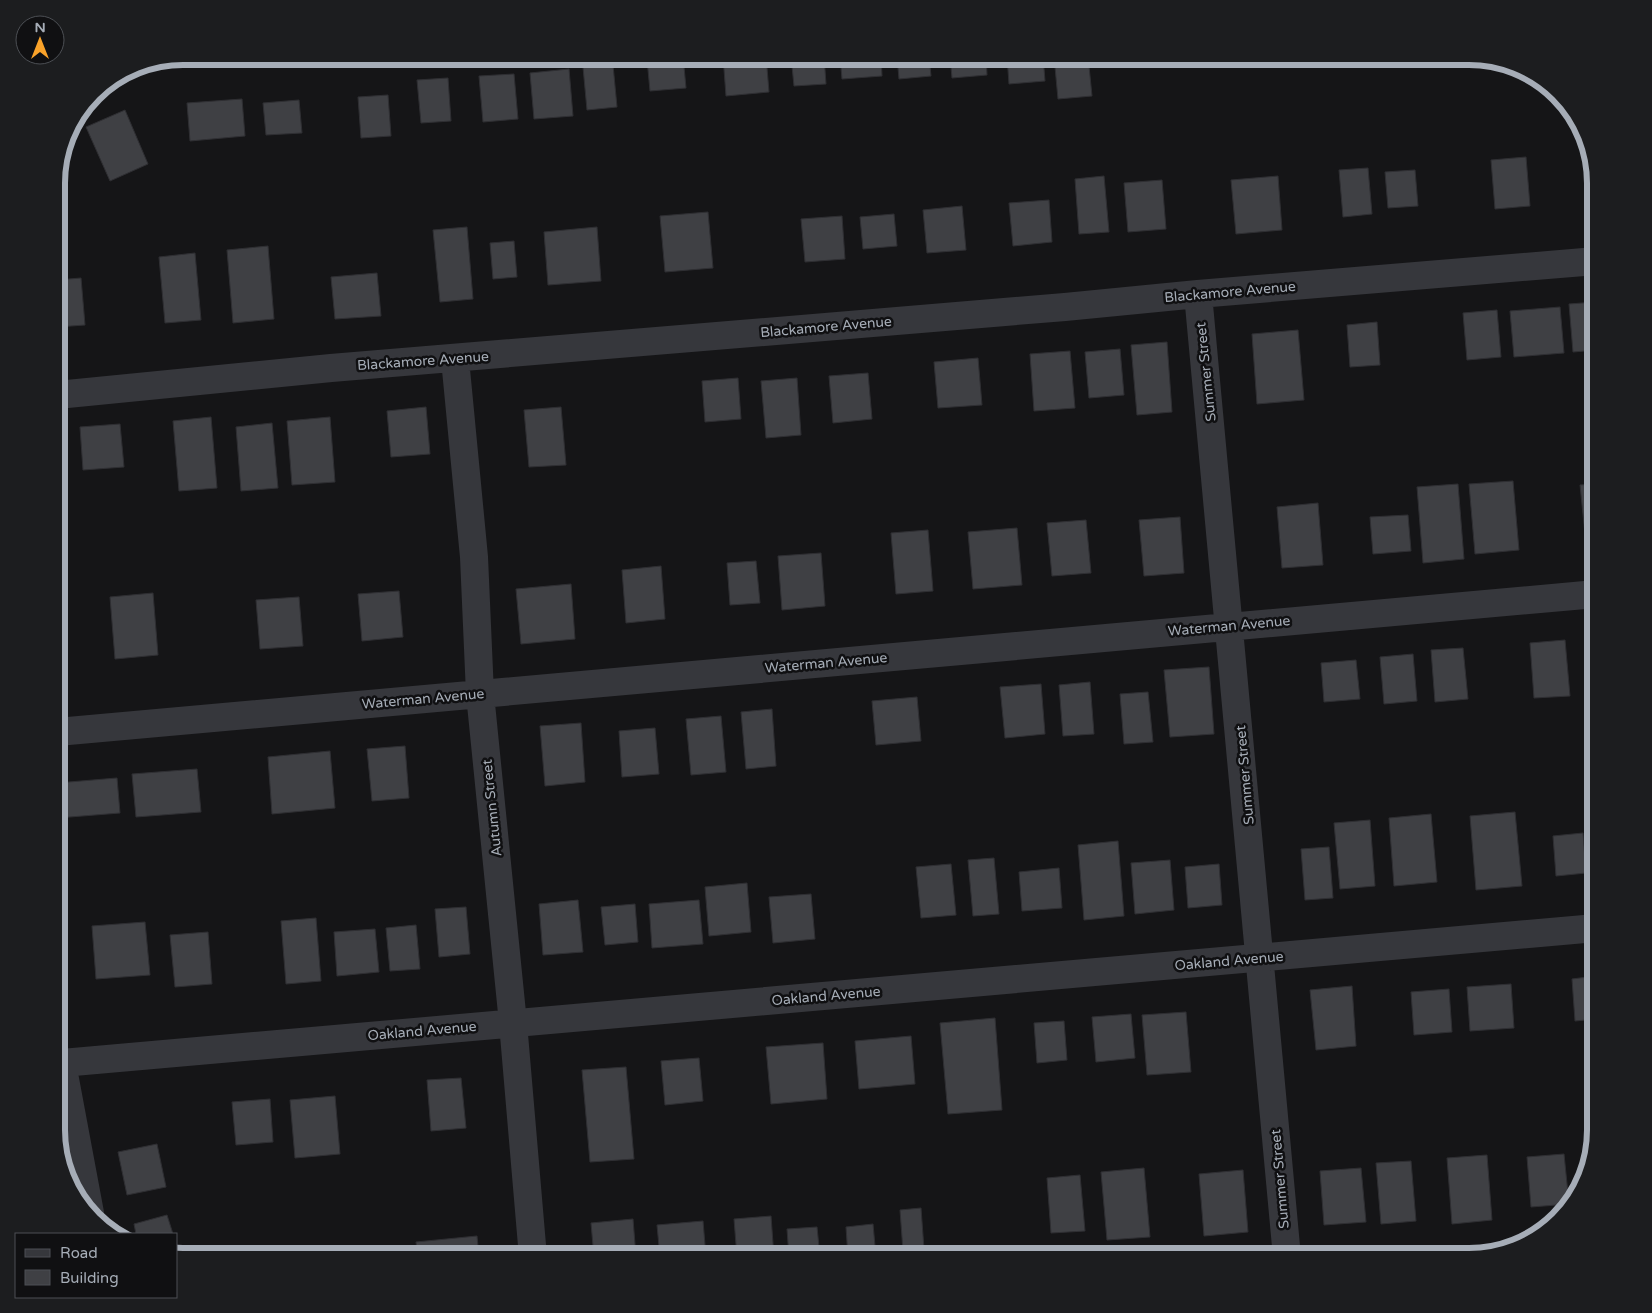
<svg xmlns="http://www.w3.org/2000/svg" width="1652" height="1313" viewBox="0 0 1652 1313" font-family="'Varela Round',sans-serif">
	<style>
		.building { fill: #3f4044; stroke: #2f2f33 }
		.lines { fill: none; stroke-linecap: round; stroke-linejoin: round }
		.street { stroke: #36373c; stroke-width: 28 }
		.labels { text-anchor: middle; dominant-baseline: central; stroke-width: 5; stroke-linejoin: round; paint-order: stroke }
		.street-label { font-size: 14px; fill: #a6adb7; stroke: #101012 }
		.rim { fill: none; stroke: #a6adb7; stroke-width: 6 }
	</style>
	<rect width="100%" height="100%" fill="#151517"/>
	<path class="building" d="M683,56l3,32 -36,3 -3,-32z
		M723,56h43l3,36 -43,4z
		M791,56h33l2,28 -32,2z
		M840,56h41l1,20 -40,3z
		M897,56h32l2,20 -32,3z
		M950,56h36l1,19 -35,3z
		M1007,56h36l2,25 -36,3z
		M1054,56h34l4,40 -34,3z
		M1114,56h37v5l-36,3z
		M1161,56h39v3l-38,4z
		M613,65l4,42 -30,3 -4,-43z
		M569,69l4,47 -39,3 -4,-46z
		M514,74l4,45 -35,3 -4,-46z
		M448,78l3,43 -30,2 -4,-43z
		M388,95l3,41 -30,2 -3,-41z
		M242,99l3,37 -55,5 -3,-38z
		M299,100l3,33 -36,2 -3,-32z
		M125,110l23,54 -38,17 -24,-54z
		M1526,157l4,49 -35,3 -4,-49z
		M1368,168l4,46 -29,3 -4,-47z
		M1415,170l3,36 -30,2 -3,-36z
		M1104,176l5,56 -30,2 -4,-55z
		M1278,176l4,54 -46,4 -5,-54z
		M1162,180l4,49 -38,3 -4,-49z
		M1049,200l3,42 -39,4 -4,-43z
		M962,206l4,44 -39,3 -4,-43z
		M708,212l5,56 -48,4 -5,-56z
		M894,214l3,32 -34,3 -3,-32z
		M842,216l3,43 -40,3 -4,-43z
		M467,227l6,72 -33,3 -7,-72z
		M597,227l4,54 -53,4 -4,-53z
		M514,241l3,36 -24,2 -3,-36z
		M268,246l6,73 -41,4 -6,-73z
		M195,253l6,67 -36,3 -6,-66z
		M377,273l4,43 -46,3 -4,-42z
		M81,278l4,47 -28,2v-47z
		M1596,302v48l-23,2 -4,-48z
		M1560,307l4,46 -50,4 -4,-46z
		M1497,310l4,47 -34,3 -4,-47z
		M1377,322l3,43 -30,2 -3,-42z
		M1298,330l6,70 -47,4 -5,-70z
		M1167,342l5,70 -35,3 -6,-70z
		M1120,349l4,46 -35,3 -4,-46z
		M1070,351l5,57 -41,3 -4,-57z
		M978,358l4,47 -44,3 -4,-46z
		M868,373l4,46 -39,4 -4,-47z
		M738,378l3,41 -36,3 -3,-41z
		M797,378l4,57 -35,3 -5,-57z
		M426,407l4,47 -39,3 -4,-46z
		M561,407l5,58 -37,2 -5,-57z
		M211,417l6,71 -38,3 -6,-70z
		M330,417l5,65 -43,3 -5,-64z
		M272,423l6,65 -37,3 -5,-64z
		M120,424l4,43 -41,3 -3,-43z
		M1513,481l6,69 -44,4 -6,-70z
		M1458,484l6,75 -41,4 -6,-76z
		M1596,484v59l-10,1 -6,-59z
		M1318,503l5,62 -41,3 -5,-61z
		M1408,515l3,36 -38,3 -3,-37z
		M1180,517l4,56 -40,3 -5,-56z
		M1086,520l5,53 -39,3 -5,-53z
		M1017,528l5,57 -49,4 -5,-57z
		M928,530l5,61 -37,3 -5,-61z
		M821,553l4,53 -43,4 -4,-54z
		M756,561l4,42 -30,2 -3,-42z
		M661,566l4,53 -39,4 -4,-53z
		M571,584l4,55 -54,5 -5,-55z
		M399,591l4,46 -41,4 -4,-47z
		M153,593l5,62 -43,4 -5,-62z
		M299,597l4,49 -43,3 -4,-49z
		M1565,640l5,56 -36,2 -4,-55z
		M1463,648l5,51 -33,3 -4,-52z
		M1413,654l4,47 -33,3 -4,-47z
		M1356,660l4,39 -36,3 -3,-39z
		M1209,667l5,67 -44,3 -6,-67z
		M1090,682l4,52 -31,2 -4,-51z
		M1041,684l4,50 -40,4 -5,-51z
		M1148,692l5,50 -29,2 -4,-50z
		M917,697l4,44 -45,4 -4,-44z
		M772,709l4,57 -30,3 -5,-57z
		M721,716l5,56 -35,3 -5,-56z
		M581,723l4,59 -40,4 -5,-60z
		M655,728l4,46 -37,3 -3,-46z
		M405,746l4,52 -37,3 -5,-52z
		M330,751l5,57 -63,6 -4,-57z
		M197,769l4,43 -65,5 -4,-43z
		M117,778l3,35 -63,5v-35z
		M1515,812l7,74 -46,4 -6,-74z
		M1431,814l6,68 -43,4 -5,-68z
		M1370,820l5,66 -35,3 -6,-66z
		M1583,833l3,40 -30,3 -3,-40z
		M1118,841l6,75 -40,4 -6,-75z
		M1329,847l4,51 -28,2 -4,-51z
		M994,858l5,56 -26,2 -5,-56z
		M1170,860l4,50 -39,4 -4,-51z
		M951,864l5,51 -35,3 -5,-51z
		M1219,864l3,41 -34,3 -3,-41z
		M1059,868l3,40 -40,3 -3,-39z
		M747,883l4,49 -42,4 -4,-49z
		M811,894l4,45 -42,4 -4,-46z
		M578,900l5,52 -40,3 -4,-51z
		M699,900l4,44 -51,4 -3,-44z
		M635,904l3,38 -33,3 -4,-38z
		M466,907l4,47 -31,3 -4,-48z
		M316,918l5,63 -35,3 -5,-63z
		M145,922l5,53 -54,4 -4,-53z
		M416,925l4,44 -30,2 -4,-43z
		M375,929l4,43 -42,4 -3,-44z
		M208,932l4,52 -37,3 -5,-52z
		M1596,976v43l-21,2 -3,-42z
		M1511,984l3,44 -44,3 -3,-44z
		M1352,986l4,60 -40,4 -6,-60z
		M1449,989l3,43 -38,3 -3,-43z
		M1186,1012l5,60 -44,3 -5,-60z
		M1131,1014l4,44 -39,4 -4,-45z
		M995,1018l7,92 -54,4 -8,-91z
		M1064,1021l3,39 -30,3 -3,-40z
		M911,1036l4,48 -56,5 -4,-48z
		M823,1043l4,56 -56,5 -5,-57z
		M699,1058l4,43 -38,4 -4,-44z
		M626,1067l8,92 -44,3 -8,-92z
		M461,1078l5,50 -35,3 -4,-51z
		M335,1096l5,58 -45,4 -5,-58z
		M270,1099l3,43 -37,3 -4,-43z
		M157,1144l9,43 -39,8 -9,-43z
		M1564,1154l5,50 -38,3 -4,-50z
		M1487,1155l5,65 -40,4 -5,-66z
		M1411,1161l5,60 -35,3 -5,-61z
		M1144,1168l6,69 -43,3 -6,-68z
		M1361,1168l5,54 -42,3 -4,-54z
		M1243,1170l5,62 -44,4 -5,-62z
		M1080,1175l5,56 -34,2 -4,-55z
		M921,1208l3,41 -21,2 -3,-41z
		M167,1215l6,19h-37l-2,-10z
		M771,1216l3,41h-37l-3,-38z
		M633,1219l3,38h-42l-3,-34z
		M703,1221l3,36h-46l-3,-32z
		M873,1224l3,33h-28l-2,-30z
		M817,1227l3,30h-31l-2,-28z
		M477,1236l2,21h-61l-2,-15z
		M338,1250l1,7h-48v-3z"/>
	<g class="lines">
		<path class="street" d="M1198,294c32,321 62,642 89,963
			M455,359l19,198 6,137 33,329 20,234
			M57,395l274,-27 734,-61 133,-13 398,-33
			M57,732l1539,-138
			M57,1057l5,6 28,150
			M57,1066l5,-3 1534,-135"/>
	</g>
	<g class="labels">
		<g class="street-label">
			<text transform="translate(1230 292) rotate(-5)">Blackamore Avenue</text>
			<text transform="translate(826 327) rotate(-5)">Blackamore Avenue</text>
			<text transform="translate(423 361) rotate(-4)">Blackamore Avenue</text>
			<text transform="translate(1206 372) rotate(-96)">Summer Street</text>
			<text transform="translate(1229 626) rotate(-5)">Waterman Avenue</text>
			<text transform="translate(826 663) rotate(-5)">Waterman Avenue</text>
			<text transform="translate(423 699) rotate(-5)">Waterman Avenue</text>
			<text transform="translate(1245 775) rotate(-95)">Summer Street</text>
			<text transform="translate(492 808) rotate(-96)">Autumn Street</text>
			<text transform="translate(1229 961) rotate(-5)">Oakland Avenue</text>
			<text transform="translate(826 996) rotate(-5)">Oakland Avenue</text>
			<text transform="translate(422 1031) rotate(-5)">Oakland Avenue</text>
			<text transform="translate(1280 1179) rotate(-95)">Summer Street</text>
		</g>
	</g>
	<path d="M0 0H1652V1313H0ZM183 65H1469A118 118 0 0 1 1587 183V1130A118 118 0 0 1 1469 1248H183A118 118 0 0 1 65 1130V183A118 118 0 0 1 183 65Z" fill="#1c1d1f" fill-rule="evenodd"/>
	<path class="rim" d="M183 65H1469A118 118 0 0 1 1587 183V1130A118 118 0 0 1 1469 1248H183A118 118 0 0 1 65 1130V183A118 118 0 0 1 183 65Z"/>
	<rect x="15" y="1233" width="162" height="65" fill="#101012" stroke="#4c4f54"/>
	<rect x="25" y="1249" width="25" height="8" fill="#36373c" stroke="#4c4f54"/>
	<text x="60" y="1258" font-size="15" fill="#a6adb7">Road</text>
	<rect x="25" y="1270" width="25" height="15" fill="#3f4044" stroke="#4c4f54"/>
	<text x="60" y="1283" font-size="15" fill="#a6adb7">Building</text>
	<g transform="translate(40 40)"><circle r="24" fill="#101012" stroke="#4c4f54"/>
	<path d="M0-4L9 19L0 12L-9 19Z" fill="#faa32a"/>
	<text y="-8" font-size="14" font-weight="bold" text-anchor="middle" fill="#a6adb7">N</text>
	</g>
</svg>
